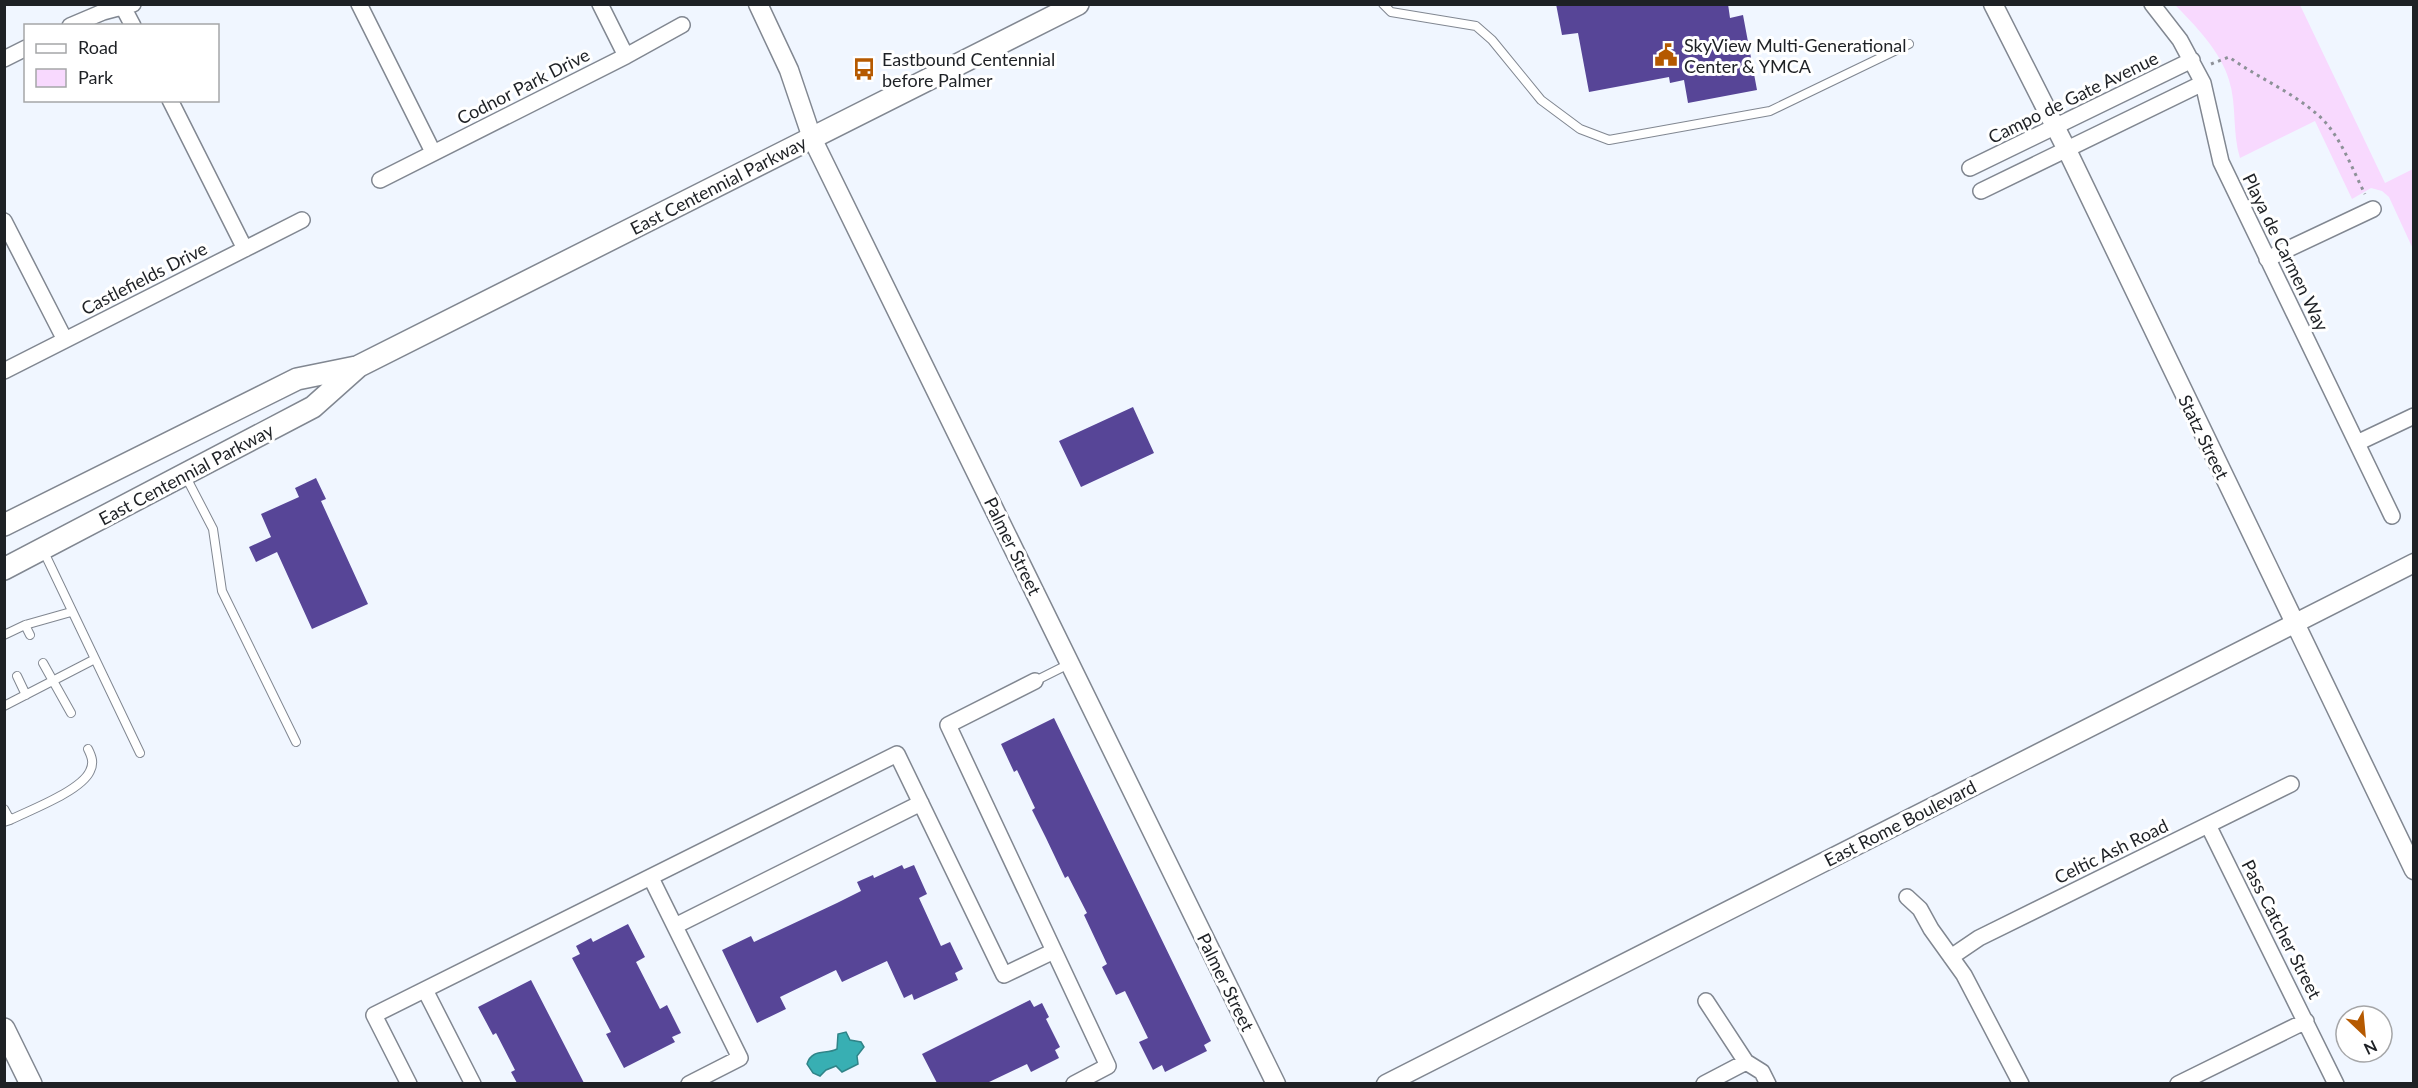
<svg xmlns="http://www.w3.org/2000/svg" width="2418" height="1088" viewBox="0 0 2418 1088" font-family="Lato,sans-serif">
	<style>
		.green { fill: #f8d9fe }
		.water { fill: #38afb3; stroke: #308488; stroke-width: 1.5 }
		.building { fill: #574597 }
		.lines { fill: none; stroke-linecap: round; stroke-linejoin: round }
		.service-casing { stroke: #818791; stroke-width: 10 }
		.minor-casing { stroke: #818791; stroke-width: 18 }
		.tertiary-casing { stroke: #818791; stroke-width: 21 }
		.secondary-casing { stroke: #818791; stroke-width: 24 }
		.path { stroke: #8d9198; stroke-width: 3; stroke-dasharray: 3 4.5; stroke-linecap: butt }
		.service { stroke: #fff; stroke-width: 8 }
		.minor { stroke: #fff; stroke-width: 15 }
		.tertiary { stroke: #fff; stroke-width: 18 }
		.secondary { stroke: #fff; stroke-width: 21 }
		.labels { text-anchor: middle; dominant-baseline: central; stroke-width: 6; stroke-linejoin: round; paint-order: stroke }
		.poi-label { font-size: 18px; fill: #1e2125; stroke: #fff; text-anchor: start }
		.street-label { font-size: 18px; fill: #1e2125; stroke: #fff }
	</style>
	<rect width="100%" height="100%" fill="#f0f6ff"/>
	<path class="green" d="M2175,5h125l85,178 28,-14v80l-24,-52 -7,-6 -11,-3 -19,11 -37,-78 -75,37c-8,-26 -3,-53 -11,-78 -8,-28 -34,-55 -54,-75z"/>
	<path class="water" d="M846,1032l4,8 11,2 3,5 -7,9 1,8 -16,8 -6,-6 -10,4 -6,6 -7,-3 -6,-9c5,-16 19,-9 30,-15l1,-15z"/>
	<path class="building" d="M1556,4h172l2,14 13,-3 14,75 -69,13 -4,-23 -14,3 -1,-6 -80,15 -11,-59 -16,2z
		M1133,407l21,46 -73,34 -22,-46z
		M316,478l10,21 -5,2 47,103 -56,25 -35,-77 -21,10 -7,-15 22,-10 -10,-23 38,-17 -4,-9z
		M1054,718l157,323 -7,4 3,6 -42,21 -3,-7 -9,5 -14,-28 9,-4 -23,-47 -9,4 -14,-28 5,-3 -23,-49 3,-2 -19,-37 -3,2 -19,-40 -14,-28 3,-2 -18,-38 -3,2 -13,-28z
		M902,865l2,4 10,-4 13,29 -8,4 22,48 9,-4 13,27 -8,4 3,7 -44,20 -2,-6 -8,4 -17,-37 -45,21 -6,-12 -56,27 6,12 -29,14 -35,-73 29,-14 3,6 83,-39 24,-12 -4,-9 16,-7 1,3z
		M628,924l17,33 -9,5 24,47 7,-4 14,28 -9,4 3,5 -51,26 -18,-34 5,-2 -39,-74 8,-4 -4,-8 15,-8 2,4z
		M531,980l53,103h-67l-6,-11 4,-2 -19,-37 -3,2 -15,-28z
		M1030,1000l4,7 8,-4 7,14 -3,2 14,28 -5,3 4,8 -28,14 -4,-8 -40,19h-50l-15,-29z"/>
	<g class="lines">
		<g class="service-casing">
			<path id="service" d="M1383,4l8,8 85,14 16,14 49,60 39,29 29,11 161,-29 139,-67
				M186,477l27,52 9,62 74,151
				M43,550l97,203
				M25,625l5,10
				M4,635l21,-10 46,-13
				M43,663l28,50
				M17,676l9,19
				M1035,681l34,-17
				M4,706l91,-47
				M4,809l6,11 -6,2
				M10,820c20,-10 71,-29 80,-49 4,-8 2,-14 -2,-22"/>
		</g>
		<g class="minor-casing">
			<path id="minor" d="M359,4l74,148
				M600,4l26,52
				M2152,4l28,36 23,43 18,79 171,354
				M123,7l10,19
				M70,26l33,-14 30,-8
				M4,59l22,-11
				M170,100l75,149
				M1970,168l222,-108
				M380,180l246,-124 56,-31
				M1981,191l222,-108
				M4,221l61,119
				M2267,259l106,-50
				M4,371l298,-151
				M2357,443l57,-27
				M1035,681l-87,44 160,341 -34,18
				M2208,825l128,259
				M651,878l89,180 -51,26
				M1907,897l13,12 11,20 33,46 57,109
				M675,926l246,-123
				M1951,957l28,-19 312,-154
				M425,990l48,94
				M1706,1001l40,61 16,10 6,12
				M409,1084l-35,-69 523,-261 107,221 50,-24
				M1704,1084l42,-22
				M2178,1084l128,-63"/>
		</g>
		<g class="tertiary-casing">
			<path id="tertiary" d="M758,4l31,66 23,68 464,946
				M1993,4l74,146 347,720
				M1386,1084l1028,-521"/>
		</g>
		<g class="secondary-casing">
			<path id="secondary" d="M4,525l293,-146 59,-12
				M4,569l309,-162 46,-41 719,-362
				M4,1029l27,55"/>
		</g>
		<path class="path" d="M2211,64l18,-7c29,21 62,34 89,58 22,19 34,54 47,79"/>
		<use href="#service" class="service"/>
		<use href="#minor" class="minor"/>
		<use href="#tertiary" class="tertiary"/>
		<use href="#secondary" class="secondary"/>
	</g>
	<defs>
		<g id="civic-bare" transform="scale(1.8)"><path d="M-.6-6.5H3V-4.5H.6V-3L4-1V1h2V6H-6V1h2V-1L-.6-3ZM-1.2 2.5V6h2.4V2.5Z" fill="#b55900" stroke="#fff" stroke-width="2.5" paint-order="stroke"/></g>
		<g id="bus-bare" transform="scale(1.8)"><path d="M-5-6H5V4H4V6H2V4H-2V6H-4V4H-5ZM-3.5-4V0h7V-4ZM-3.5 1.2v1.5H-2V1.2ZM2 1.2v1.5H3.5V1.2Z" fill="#b55900" stroke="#fff" stroke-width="2.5" paint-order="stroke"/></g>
	</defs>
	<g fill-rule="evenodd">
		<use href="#civic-bare" x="1666" y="55"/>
		<use href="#bus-bare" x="864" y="69"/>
	</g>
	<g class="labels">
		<g class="poi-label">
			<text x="1684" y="45">SkyView Multi-Generational<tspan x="1684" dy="21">Center &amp; YMCA</tspan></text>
			<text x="882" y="59">Eastbound Centennial<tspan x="882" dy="21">before Palmer</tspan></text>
		</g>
		<g class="street-label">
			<text transform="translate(523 86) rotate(-27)">Codnor Park Drive</text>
			<text transform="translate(2073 97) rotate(-26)">Campo de Gate Avenue</text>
			<text transform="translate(718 185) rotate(-27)">East Centennial Parkway</text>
			<text transform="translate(2286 252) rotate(64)">Playa de Carmen Way</text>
			<text transform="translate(144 278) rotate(-27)">Castlefields Drive</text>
			<text transform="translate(2204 437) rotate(64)">Statz Street</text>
			<text transform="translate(186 474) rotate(-28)">East Centennial Parkway</text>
			<text transform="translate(1013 546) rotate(64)">Palmer Street</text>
			<text transform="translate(1900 823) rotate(-27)">East Rome Boulevard</text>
			<text transform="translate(2111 851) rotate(-26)">Celtic Ash Road</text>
			<text transform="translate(2282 929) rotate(63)">Pass Catcher Street</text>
			<text transform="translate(1226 982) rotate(64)">Palmer Street</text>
		</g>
	</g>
	<rect width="2418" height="1088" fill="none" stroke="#1e2125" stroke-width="12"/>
	<rect x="24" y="24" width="195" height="78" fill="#ffffff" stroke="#a5a6a8" stroke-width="1.5"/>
	<rect x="36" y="44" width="30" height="9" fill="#ffffff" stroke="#a5a6a8" stroke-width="1.5"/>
	<text x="78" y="54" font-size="18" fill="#1e2125">Road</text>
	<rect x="36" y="69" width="30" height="18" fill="#f8d9fe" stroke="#a5a6a8" stroke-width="1.5"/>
	<text x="78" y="84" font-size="18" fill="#1e2125">Park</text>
	<g transform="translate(2364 1034) rotate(154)"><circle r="28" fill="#ffffff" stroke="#a5a6a8" stroke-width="1.5"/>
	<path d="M0-4.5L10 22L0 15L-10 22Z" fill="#b55900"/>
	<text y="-9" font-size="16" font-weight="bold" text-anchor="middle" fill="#1e2125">N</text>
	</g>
</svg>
